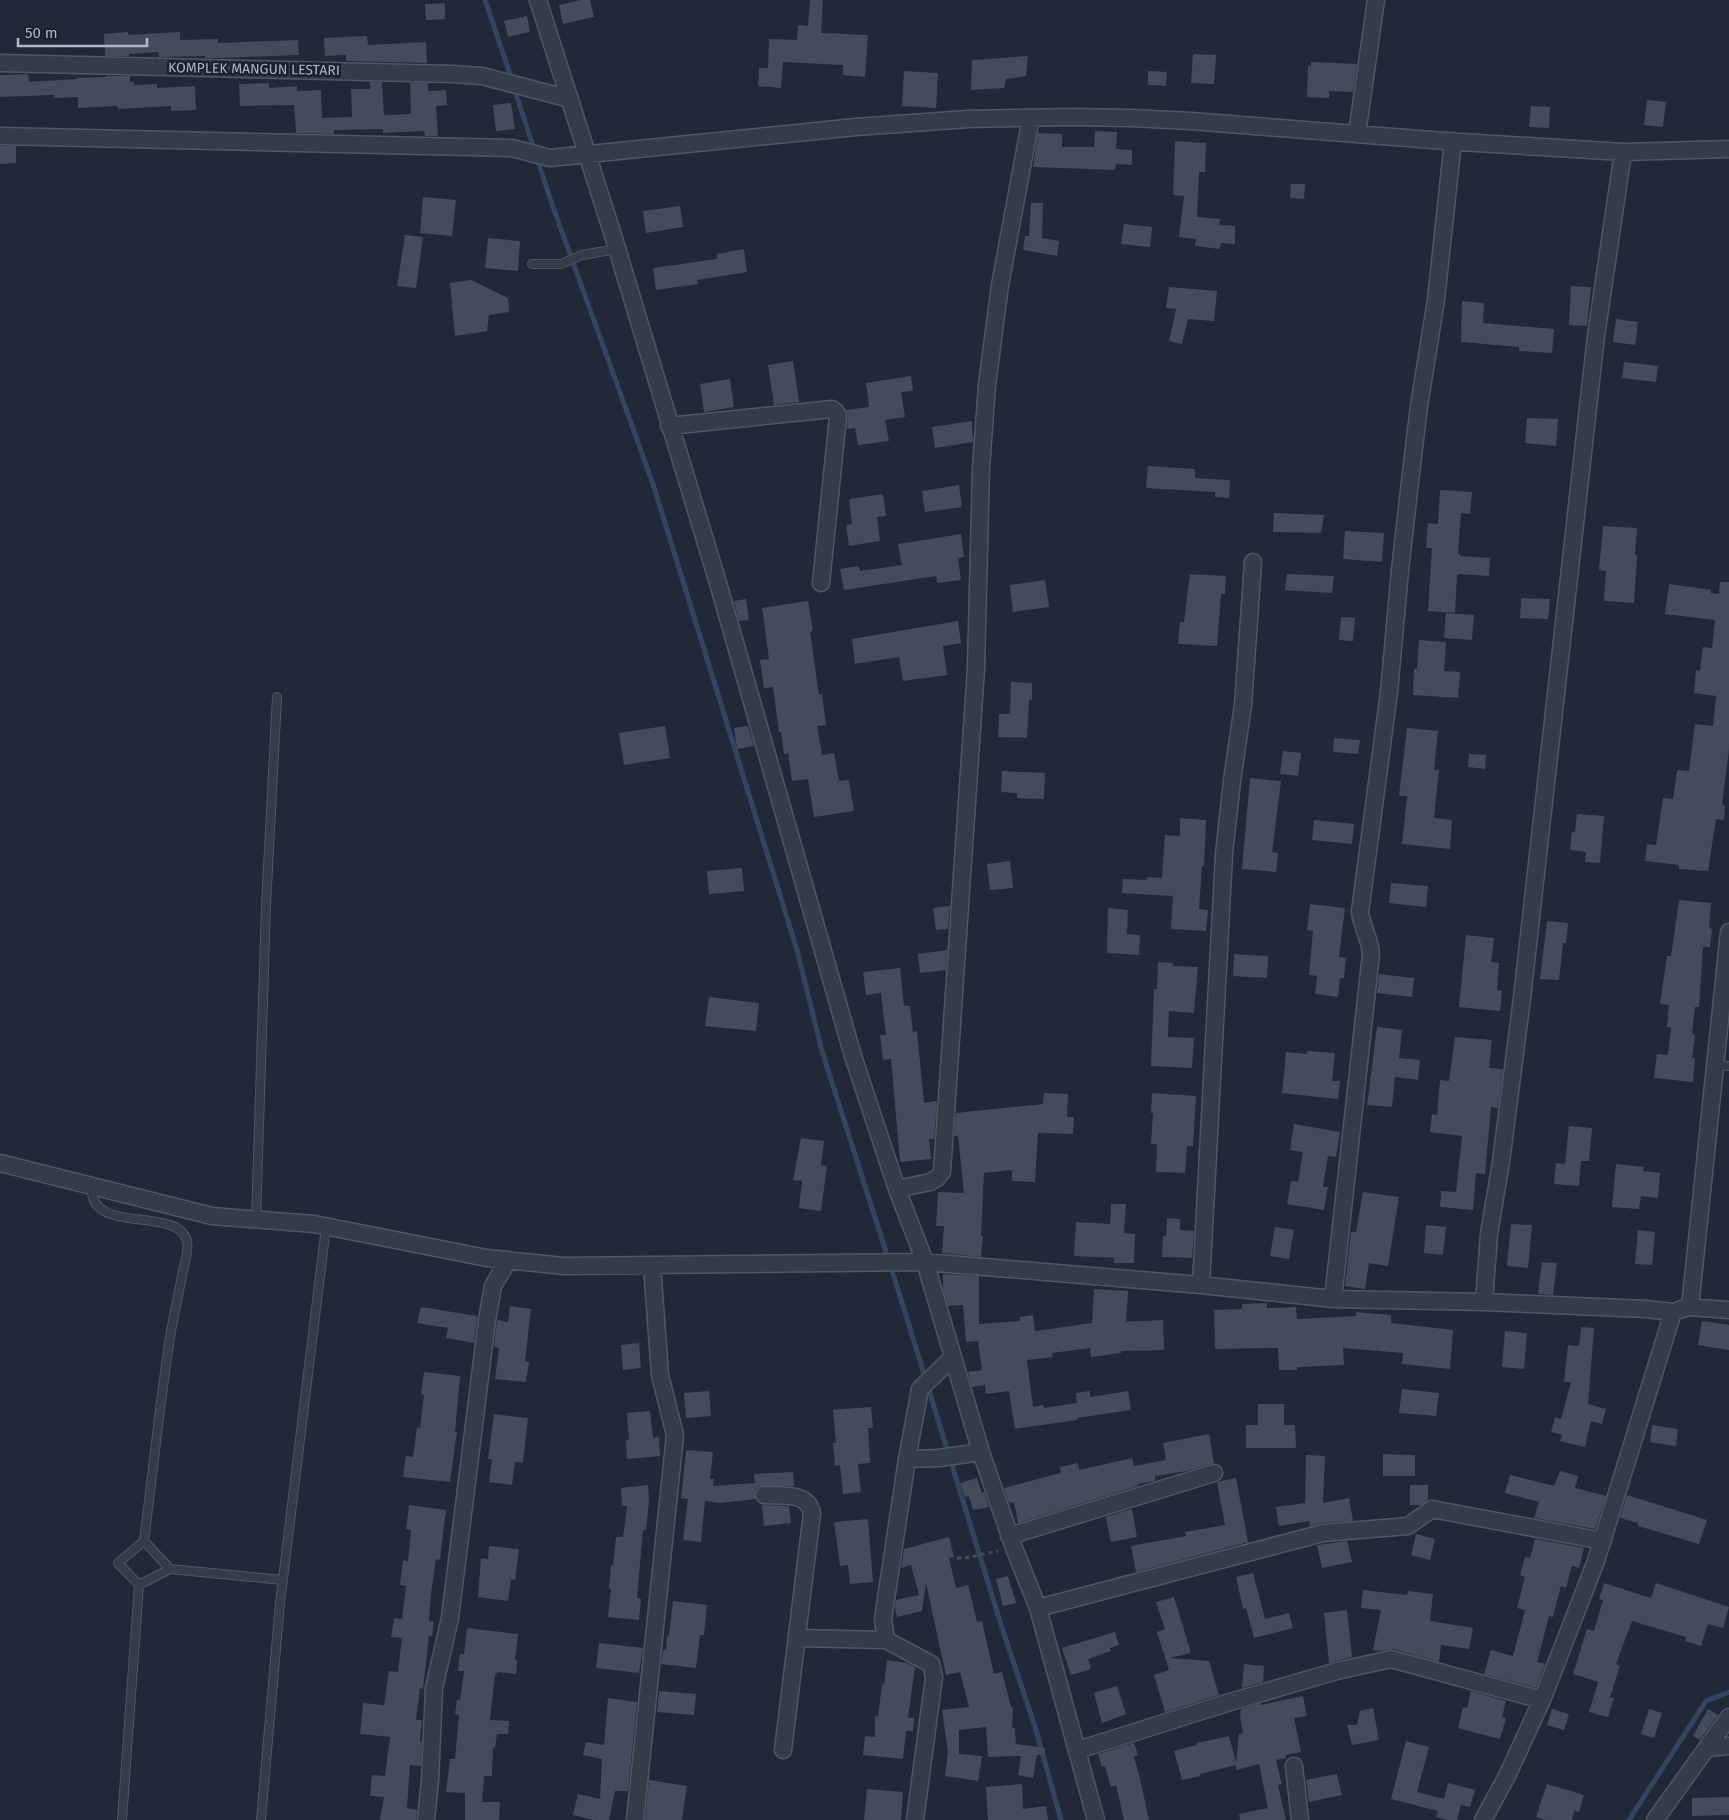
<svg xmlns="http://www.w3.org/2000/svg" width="1729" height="1820" viewBox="0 0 1729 1820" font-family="'Fira Sans',sans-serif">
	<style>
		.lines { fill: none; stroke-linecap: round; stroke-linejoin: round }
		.stream { stroke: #34445f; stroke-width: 5 }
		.building { fill: #424c5d }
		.lane-casing { stroke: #4f5663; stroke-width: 10 }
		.street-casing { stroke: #4f5663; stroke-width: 19 }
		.path { stroke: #3d5153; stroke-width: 3; stroke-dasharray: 4 4; stroke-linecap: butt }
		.lane { stroke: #343c48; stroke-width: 8 }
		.street { stroke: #343c48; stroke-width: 16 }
		.labels { text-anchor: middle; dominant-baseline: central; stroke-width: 5; stroke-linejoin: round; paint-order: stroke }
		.street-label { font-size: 14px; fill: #afb6c5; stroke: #1a212d }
	</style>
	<rect width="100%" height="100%" fill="#212938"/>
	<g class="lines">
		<path class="stream" d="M485,0l27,80
			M514,88l38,116 101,280 144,466 25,101 78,245 102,332 34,102 25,90
			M1629,1820l77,-119 23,-9"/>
	</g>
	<path class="building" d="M580,0h10l4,17 -31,7 -4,-19z
		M810,0h13l-2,33 47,2 -3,42 -22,-2v-10l-60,-3 -2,26 -23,-2 1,-18h9l1,-29 28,1 1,-15 10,1z
		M445,3v16l-19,1 -1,-16z
		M527,16l3,16 -22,5 -4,-16z
		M128,32v3l52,-3v8l38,-1v4l80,-3 1,15 -80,3h-14v-2l-46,1 -1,-5 -29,2v2h-24l-1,-22z
		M367,36l1,9 58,-3 1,21 -81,-2v-6l-21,1 -1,-18z
		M1193,54l23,1 -2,29 -23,-1z
		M1028,56l-2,20 -20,3 -2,9 -33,2 1,-30z
		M1311,62l46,2 -4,28 -24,-1v7l-22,-1 1,-32 3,1z
		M904,71l34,2 -2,35 -34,-2z
		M1148,71l19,1 -1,14 -18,-1z
		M28,74l1,8 48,-3v-1l29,-1v-1h24v6h4v3l23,-1v4l38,-2 1,24 -25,1v-5l-53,3 -1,-3 -39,2v-11l-24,1v-3l-54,2v-22z
		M370,82h12l2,33 27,-1 -1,-31h18v8l18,-1 1,15 -11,1 2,30h-13l-1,-5 -41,2v-4l-49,1v4l-38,-1 -2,-28 -54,1 -1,-22 30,-1v5l28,-2v5l24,-1 1,28 30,-1 -1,-28h19z
		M1647,100l19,2 -3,25 -19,-2z
		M511,103l4,26 -19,2 -3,-26z
		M1531,106l19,1 -1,21 -20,-1z
		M1095,131l22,1 -1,17 16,1v15l-16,-1 -1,6 -82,-3 5,-34 24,1v13h32z
		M1175,141l31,2 -1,29h-6l-2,45 23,2 -1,6 16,1v18l-14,-1 -1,6 -25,-3 1,-7 -17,-2 5,-41 -11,-1z
		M0,146h16v17l-16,1z
		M1291,184h14l-1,15 -14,-1z
		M423,197l33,3 -4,36 -32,-3z
		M1031,203h12l-1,35 17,3 -2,15 -34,-6 2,-14h4z
		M680,206l3,21 -37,6 -3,-22z
		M1124,224l28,3 -2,20 -29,-3z
		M405,235l18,2 -7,51 -19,-2z
		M488,238l32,3 -2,30 -33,-3z
		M744,249l3,23 -50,8 1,4 -42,6 -3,-22 64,-9v-5z
		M471,280l37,18 1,14 -20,3 -2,16 -32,5 -5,-53z
		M1571,286l20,1 -4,39 -18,-1z
		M1169,287l48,4 -3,30 -26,-2 -6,25 -13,-3 7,-32 -10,-1z
		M1462,301l22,2 -1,20 71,6 -2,24 -33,-2v-4l-58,-5z
		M1616,319l22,3 -3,23 -22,-3z
		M793,361l6,41 -25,3 -6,-40z
		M1624,362l34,4 -2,16 -34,-4z
		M911,376l2,15 -12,1 4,25 -20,3 4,21 -31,4 -3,-17 -8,1 1,-11 -2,-8 23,-3 -3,-24z
		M730,379l4,28 -30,5 -4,-28z
		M1527,418l31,1 -2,27 -31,-3z
		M972,421l1,21 -38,6 -3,-21z
		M1148,466l47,3v9l35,2 -1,18 -14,-1v-5l-69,-4z
		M959,485l3,22 -37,5 -3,-21z
		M1440,490l32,2 -2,22 -9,-1 -3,41h2v2l30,2 -1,18 -30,-2 -2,2 -2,37 -27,-2 4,-63h-6l2,-25 10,1z
		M883,494l3,22 -9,1 3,24 -31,5 -3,-21 6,-1 -3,-25z
		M1274,513l50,2 -3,18 -48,-1z
		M1603,526l34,2 -2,27h2l-3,48 -30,-2 2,-30 -7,-1z
		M1345,531l39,2 -2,29 -39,-3z
		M961,534l3,23 -6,1 3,22 -24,3 -1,-7 -92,14 -4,-21 19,-3 1,5 42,-6 -4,-21z
		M1190,574l36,2 -1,18h-4l-4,52 -39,-2 2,-22h4z
		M1287,574l47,2 -2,17 -47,-3z
		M1045,580l4,27 -36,5 -3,-27z
		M1720,582h9v167l-7,56 3,1 -1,14 -8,-1 -8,52 -29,-2v-4l-34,-4 2,-17 9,1 7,-47 10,1 4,-29 12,1 6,-47 18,2 3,-30 -22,-3 2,-23 4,1 3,-24 9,1 3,-28 -50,-6 4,-30 42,6v3l8,1z
		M1521,598l29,1 -2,20 -28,-1z
		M746,599l3,21 -10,1 -5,-20z
		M808,601l5,30 -3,1 9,63 3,-1 4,31 -9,1 5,29 12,-2 5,28 10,-1 5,31 -40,6 -6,-38 -16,2 -4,-28 -4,1 -3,-22h-2l-6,-45 -9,1 -4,-28 9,-1 -7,-51z
		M1446,613l28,2 -2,25 -28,-2z
		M1341,617l14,1 -2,23 -14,-1z
		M958,621l3,22 -18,3 4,29 -44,6 -4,-24 -44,7 -3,-25z
		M1419,640l27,2 -2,29 16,1 -2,26 -45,-3 1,-26h3z
		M1011,682l21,1v17h-3l-2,38 -29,-1 1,-23h11z
		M665,726l5,32 -46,7 -5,-32z
		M748,726l6,20 -17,3 -3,-21z
		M1407,728l31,3 -4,39h5l-5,48 18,2 -2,29 -48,-5 5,-48h-8z
		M1334,738l26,2 -2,14 -25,-2z
		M1283,751l18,2 -3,23 -18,-2z
		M1469,754l17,1 -1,14 -17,-2z
		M1002,771l43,2 -1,26 -27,-1v-5l-16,-1z
		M1250,778l31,3 -9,71 6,1 -2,19 -34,-3z
		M1577,814l27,2 -4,47 -15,-1 1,-10 -16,-2 2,-18h3z
		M1180,818l26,2 -2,46h-2l-3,43 9,1 -2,21 -35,-2 2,-33 -51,-3 1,-14 24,1v-3l15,1 3,-43 15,1z
		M1314,820l40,4 -2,20 -40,-4z
		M1010,861l3,27 -23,2 -3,-26z
		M742,868l2,23 -35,3 -2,-23z
		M1391,883l37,3 -2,21 -37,-4z
		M1679,900l32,3 -2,25 3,1 -2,18h-7l-4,60h-4l-3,27 3,1 -3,23h3l-2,24 -39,-4 3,-24 11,1 3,-28h-4l2,-22 -9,-1 7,-48h4z
		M1310,904l35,4 -6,49 7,1 -2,20h-4l-2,19 -23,-3 2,-18 -8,-1 4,-44 -6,-1z
		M950,906l-2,23 -12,1 -3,-22z
		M1108,908l20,2 -1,24 13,1 -1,20 -32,-2z
		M1547,921l21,2 -2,20h-3l-4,37 -19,-1z
		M1466,935l28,3 -3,24 8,1 -2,27 5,1 -2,20 -41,-4z
		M947,950l-1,20 -26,3 -2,-19z
		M1234,954l34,2 -1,22 -34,-2z
		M1158,962l15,1v3l25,1 -4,46 -25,-2 -1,26 26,1 -2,30 -41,-2 3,-77h3z
		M900,968l4,38h6l3,26 4,-1 7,72 12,-2 1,2 -3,36h-5l2,20 -31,3 -9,-103 -8,1 -3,-25h6l-5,-42 -15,2 -3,-23z
		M1379,974l35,4 -2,19 -35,-4z
		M709,997l50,6 -3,28 -51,-5z
		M1377,1027l25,3 -3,28 21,2 -2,20 -23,-3 -3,30 -25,-2z
		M1455,1037l37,3 -3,28 14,1 -5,39 -7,-1 -6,67 -9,-1 -3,37 -33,-3 1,-16 15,1 6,-56 -32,-4 2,-18 5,1 3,-35 9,1z
		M1307,1051l28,2 -3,28h8l-2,18 -56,-6 4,-41 21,2z
		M1044,1093l24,1 -1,23h7l-1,17 -35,-1 -3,49 -23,-1v-11l-28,3 -3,63h2l-2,21 -39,-4 2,-27h-8l2,-34 26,1 -6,-57h-4l2,-23 87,-9z
		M1152,1093l44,3 -3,50h-6l-2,27 -29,-1 1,-28h-6l2,-31h-2z
		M1294,1124l46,8 -4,25 -8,-1 -5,31h5l-4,23 -37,-6 4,-23 7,1 5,-30 -13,-2z
		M1569,1126l23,2 -3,33h-8l-2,25 -25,-2 2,-21 9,1z
		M801,1138l23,3 -3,24 6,1 -6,45 -22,-3 3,-27 -9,-1z
		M1616,1164l28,3 -1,4 17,2 -2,25 -17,-2 -2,13 -27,-2z
		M1363,1192l36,5 -11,69 -19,-3 -4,26 -20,-3 6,-54h5z
		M1111,1204h15l-2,29 11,1 -1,29h-20v-5l-40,-2 2,-34 34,2z
		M1167,1218l13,1v11l14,1 -2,27 -30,-1 1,-21h3z
		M1511,1224l21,1 -4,43 -21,-2z
		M1426,1225l20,2 -3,28 -19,-2z
		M1275,1227l19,3 -5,29 -19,-3z
		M1638,1230l17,2 -3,33 -17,-1z
		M1542,1262l15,1 -4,32 -15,-1z
		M943,1274l36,2v48l41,-3v-4l13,-2 2,16 57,-8 2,-34 34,2 -2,31 37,-2 1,30 -43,1v2l-30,4 -1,-9 -38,5 1,4 -26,3 6,47 10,-2 1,3 33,-5 -1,-10 14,-2v6l38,-6 3,19 -54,8v2l-62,9 -6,-38 -23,3 -1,-9 -13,2 -4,-15 14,-2 -4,-29 -12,1 -3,-37 -15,1 -5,-17z
		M1267,1303v5l29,-1 1,12 59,-3v-4l35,3v8l62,7 -3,39 -48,-5 1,-11 -60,-5 1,17 -47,2v3h-18l-1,-22h-1l-62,1 -1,-39 28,-1v-5z
		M510,1306l21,3 -6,52 4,1 -3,20 -31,-3 4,-31 -5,-1 3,-27 11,2z
		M421,1307l56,9 -3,27 -28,-5 2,-10 -31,-5z
		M1702,1321l27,4v25l-31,-5z
		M1581,1327l13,1 -6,76 18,5 -4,15 -11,-3 -6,26 -25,-6 2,-6 -11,-3 4,-15 6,2 10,-37h-7l4,-37 11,1z
		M1505,1331l22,2 -3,36 -22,-2z
		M639,1343l2,25 -18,2 -2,-25z
		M424,1372l36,4 -5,56h2l-7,50 -47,-5 3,-21 7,1 4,-30 3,1 4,-33 -3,-1z
		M1402,1389l37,4 -3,23 -37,-3z
		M709,1391l2,25 -25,2 -2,-25z
		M1258,1404h26v21h11l1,23h-50v-23h12z
		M871,1407l2,21h-5l2,35 -12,1 3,28 -18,2 -3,-29 -5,1 -2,-23h3l-3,-33z
		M650,1411l3,27 6,-1 1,19 -33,3 -1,-19h3l-2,-27z
		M494,1414l34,4 -5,45 -8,-1 -3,23 -23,-3 3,-23h-4z
		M1652,1425l26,4 -2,17 -26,-4z
		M1209,1434l5,29 -27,8 -32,5v5l-17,3v2l-120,37 -4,-21 -5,1 -5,-15 57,-15 -1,-6 18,-4 1,7 53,-12 2,8 32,-6 -3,-17z
		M686,1450l27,2 -3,27h4l-1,7 42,-3 -1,-9 39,-2 1,14h-34l-5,4v9l-34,4 -16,-2 -4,41 -18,-2 5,-41 -7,-1z
		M1383,1454l32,1v21h-32z
		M1306,1455l19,1 -2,47 26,-5 4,23 -31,2 -12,3 -1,-5 -30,5 -3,-19 29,-4z
		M1560,1471l18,5 -3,12 31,8 -11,33 -61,-11 5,-16 -34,-9 5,-18 44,11z
		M977,1478l5,15 2,-1 5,15 -16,3 -4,-14 -4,1 -5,-14z
		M1236,1478l12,64 -112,30 -5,-26 55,-10 -1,-4 40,-7 -8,-43z
		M648,1485l1,16 -3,29h-3l-6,68 4,1 -2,21 -31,-3 3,-28h-2l2,-24 2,1 3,-29h7l4,-31h-5l-1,-18z
		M1410,1485h18v15l-7,5h-11z
		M1627,1495l80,25 -8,24 -61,-18v-3l-18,-5z
		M409,1505l37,5 -6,50 -4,-1 -5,35 -2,27 5,1 -2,14h-3l-6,53 -3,-1 -4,32h6l-2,21h2l-1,25 -11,-1 -3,43 10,2 -1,10h-36l4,-23 -14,-1 2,-21 13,1 5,-39 -30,-3 3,-31 21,2 5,-34 9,1 4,-34 -11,-1 3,-19 8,1 4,-33 -6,-1 3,-25 5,1 3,-31 -5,-1z
		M762,1505l27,1 2,17 -27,3z
		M1132,1509l5,28 -26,5 -5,-25z
		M868,1519l5,63 -23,2 -2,-19 -8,1 -6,-44z
		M1416,1534l19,5 -5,21 -19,-5z
		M949,1537l5,20 -5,1 7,30 12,-3 9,37 5,-1 12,53 8,-2 9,35h2l-1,21h3l1,16 29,4 -1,6 -7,1 -4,23 -15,-3 3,-19 -33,1 -2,-30 -27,3v24l23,2 -4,25 -33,-5 3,-24 -6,-42 27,-3 -9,-35 -14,3 -20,-92 -4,28 -25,6 -2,-9 1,-8 23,-5 -8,-30 -10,3 3,-19z
		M1535,1539l49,9 -5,20 -7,-2 -6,22 -5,-2 -8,31 -4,-1 -12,46 8,2 -9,24 -52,-14 7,-24 22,6 12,-46 -8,-2 8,-31 -5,-2 5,-18 5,1z
		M1347,1541l5,21 -30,6 -5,-23z
		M489,1546l30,3 -4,31 -4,-1 -3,22 -30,-4 3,-39 7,1z
		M1253,1573l12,46 24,-6 4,15 -39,10 -8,-30 -3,1 -7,-32z
		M1008,1576l8,27 -13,3 -7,-27z
		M1604,1583l47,15 5,-15 73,24 -6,21 -15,-4 -7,22 -16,-5 1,-4 -54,-16 -16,43 4,2 -10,31 4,1 -6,19 -19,-5 9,-30 -25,-8 14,-45 7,2 9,-31 -4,-1z
		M1363,1590l44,5 1,-4 25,3 -3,27 43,7 -4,21 -28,-4 -2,17 -45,-13 -14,2 -7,-1 8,-40 -20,-2z
		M1174,1597l17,56 -22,5 40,3 10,34 -54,17 -11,-37 15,-5 -12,-38 8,-3 -9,-27z
		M673,1601l34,4 -3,30h-4l-4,33 -35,-4 2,-14h3l1,-15 2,1z
		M1347,1610l5,47 -23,6 -5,-50z
		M467,1628l51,6 -3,26 2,1 -1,13 -19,-2 -1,3h-1l-5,45 19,1 -1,13h-11l-2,14 -2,-1 -1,29h-8l-2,26h18l-1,18h-34v-27l-19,-1 4,-33h5l4,-44 -4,-1 2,-14h3l4,-29h-6l2,-17h4z
		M1115,1632l4,13 -9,3 1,3 -23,8 3,10 -20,6 -9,-27z
		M599,1643l44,5 -4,25 -43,-5z
		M887,1660l20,3 8,4 -7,51h6l-1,13h-7l-3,28 -40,-4 2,-19 10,1v-21l3,1 4,-33 2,1z
		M1244,1664l20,2 -1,16 -21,6z
		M1117,1686l9,28 -24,9 -8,-30z
		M659,1691l37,3 -2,21 -37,-3z
		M1471,1691l35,10 -4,16 4,1 -6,21 -42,-11 5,-21 4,1z
		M1303,1696l4,20 -13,2 7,34 -15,3v3l-10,2 6,24 -4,1 8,35h-46l-1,-6 29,-6 -9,-44 -23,6v-5l-36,9v2l-18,4 -8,-29 23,-6v-2l32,-7 7,26 3,-28 4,-1 -3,-16 1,-8 20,-6v2z
		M608,1698l29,4 -9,89h-13l-6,29h-15l-21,-5 5,-21 22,5 2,-40 -19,-4 3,-13 18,3z
		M1373,1708l6,32 -27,5 -5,-20h10l3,-14z
		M1552,1709l17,5 -5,16 -17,-5z
		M1649,1709l13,4 -8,25 -13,-4z
		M1708,1709l10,6 -18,25 -7,-4z
		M1406,1741l23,6 -12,45 27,7 4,-16 27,7 -5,17 -9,-2 -4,15h-10l-11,-3 2,-6 -47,-12z
		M1134,1743l4,12 -4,2 6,21 9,42h-25l-8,-35 -5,2 -6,-21 -3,1 -4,-13z
		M1337,1774l5,21 -33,7 -3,-22z
		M649,1780l38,6 -5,34h-37z
		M1022,1784l1,25 23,-3 2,14h-60l-2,-33z
		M1547,1784l37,11 -5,17 -5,-1 -2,9h-27l-9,-3z
		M867,1789l36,3 -2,28h-37z
		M1729,1797v18l-37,1v-18z"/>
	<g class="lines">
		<g class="lane-casing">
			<path id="lane" d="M532,264h29l21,-9 35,-6
				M1715,1065l14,1
				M92,1187c-4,49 86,18 95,54 2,9 -2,21 -4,30 -4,20 -8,40 -12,60 -11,69 -18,140 -27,210l-26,22 21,22 31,-16 -26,-28
				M256,1220l10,-314 11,-209
				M170,1569l113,11
				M122,1820l17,-235
				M261,1820l19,-217 46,-376"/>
		</g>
		<g class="street-casing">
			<path id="street" d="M538,0l74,232 106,351 135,473 44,133 28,73 56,190 33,96 24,60 58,212
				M0,63l452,11 30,2 88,23
				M1357,134l19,-134
				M0,136l512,12 38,10 306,-31 112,-8 105,-2 57,1 61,3 254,20 178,11 106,-3
				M669,426l163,-17 4,3 2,5 -17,166
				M0,1163l212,53 102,8 173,34 77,8 361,-4 276,23 132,14 151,3 162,7 27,3 -77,249 -54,139 -35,76 -24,44
				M897,1189l33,-7 7,-4 5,-6 34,-504 5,-200 6,-83 13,-100 31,-167
				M1201,1285l23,-431 8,-73 11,-76 10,-143
				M1333,1299l38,-345c-1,-15 -9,-27 -11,-42l29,-220 11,-122 11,-97 8,-67 17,-106 17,-159
				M1484,1302l5,-68 12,-72 21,-164 74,-662 27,-184
				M1690,1307l39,-375
				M1679,1310l11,-3 39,3
				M907,1459l32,-1 42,-6
				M764,1495c17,1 43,-4 48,18l-29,237
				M1009,1536l205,-63
				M1038,1608l285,-75 85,-7 24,-17 171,32
				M797,1638l89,2
				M1708,1748l21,-2
				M1078,1750l152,-48 107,-31 54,-12 151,41
				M1294,1766l6,54
				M426,1820l4,-40 4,-92 16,-70 37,-298 6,-34 14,-24
				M635,1820l40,-385 -15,-60 -8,-110
				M915,1820l19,-143 -3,-13 -45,-24 -3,-21 24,-160 13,-70 33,-32
				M1655,1820l74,-103"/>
		</g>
		<path class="path" d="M957,1558l14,-1 27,-6"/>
		<use href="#lane" class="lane"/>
		<use href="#street" class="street"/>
	</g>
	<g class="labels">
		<g class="street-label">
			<text transform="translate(254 69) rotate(1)">KOMPLEK MANGUN LESTARI</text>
		</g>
	</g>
	<path d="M18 38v8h129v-8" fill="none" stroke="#afb6c5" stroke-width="2.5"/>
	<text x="25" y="38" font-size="15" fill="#afb6c5" stroke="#1a212d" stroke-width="4" paint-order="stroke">50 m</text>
</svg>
